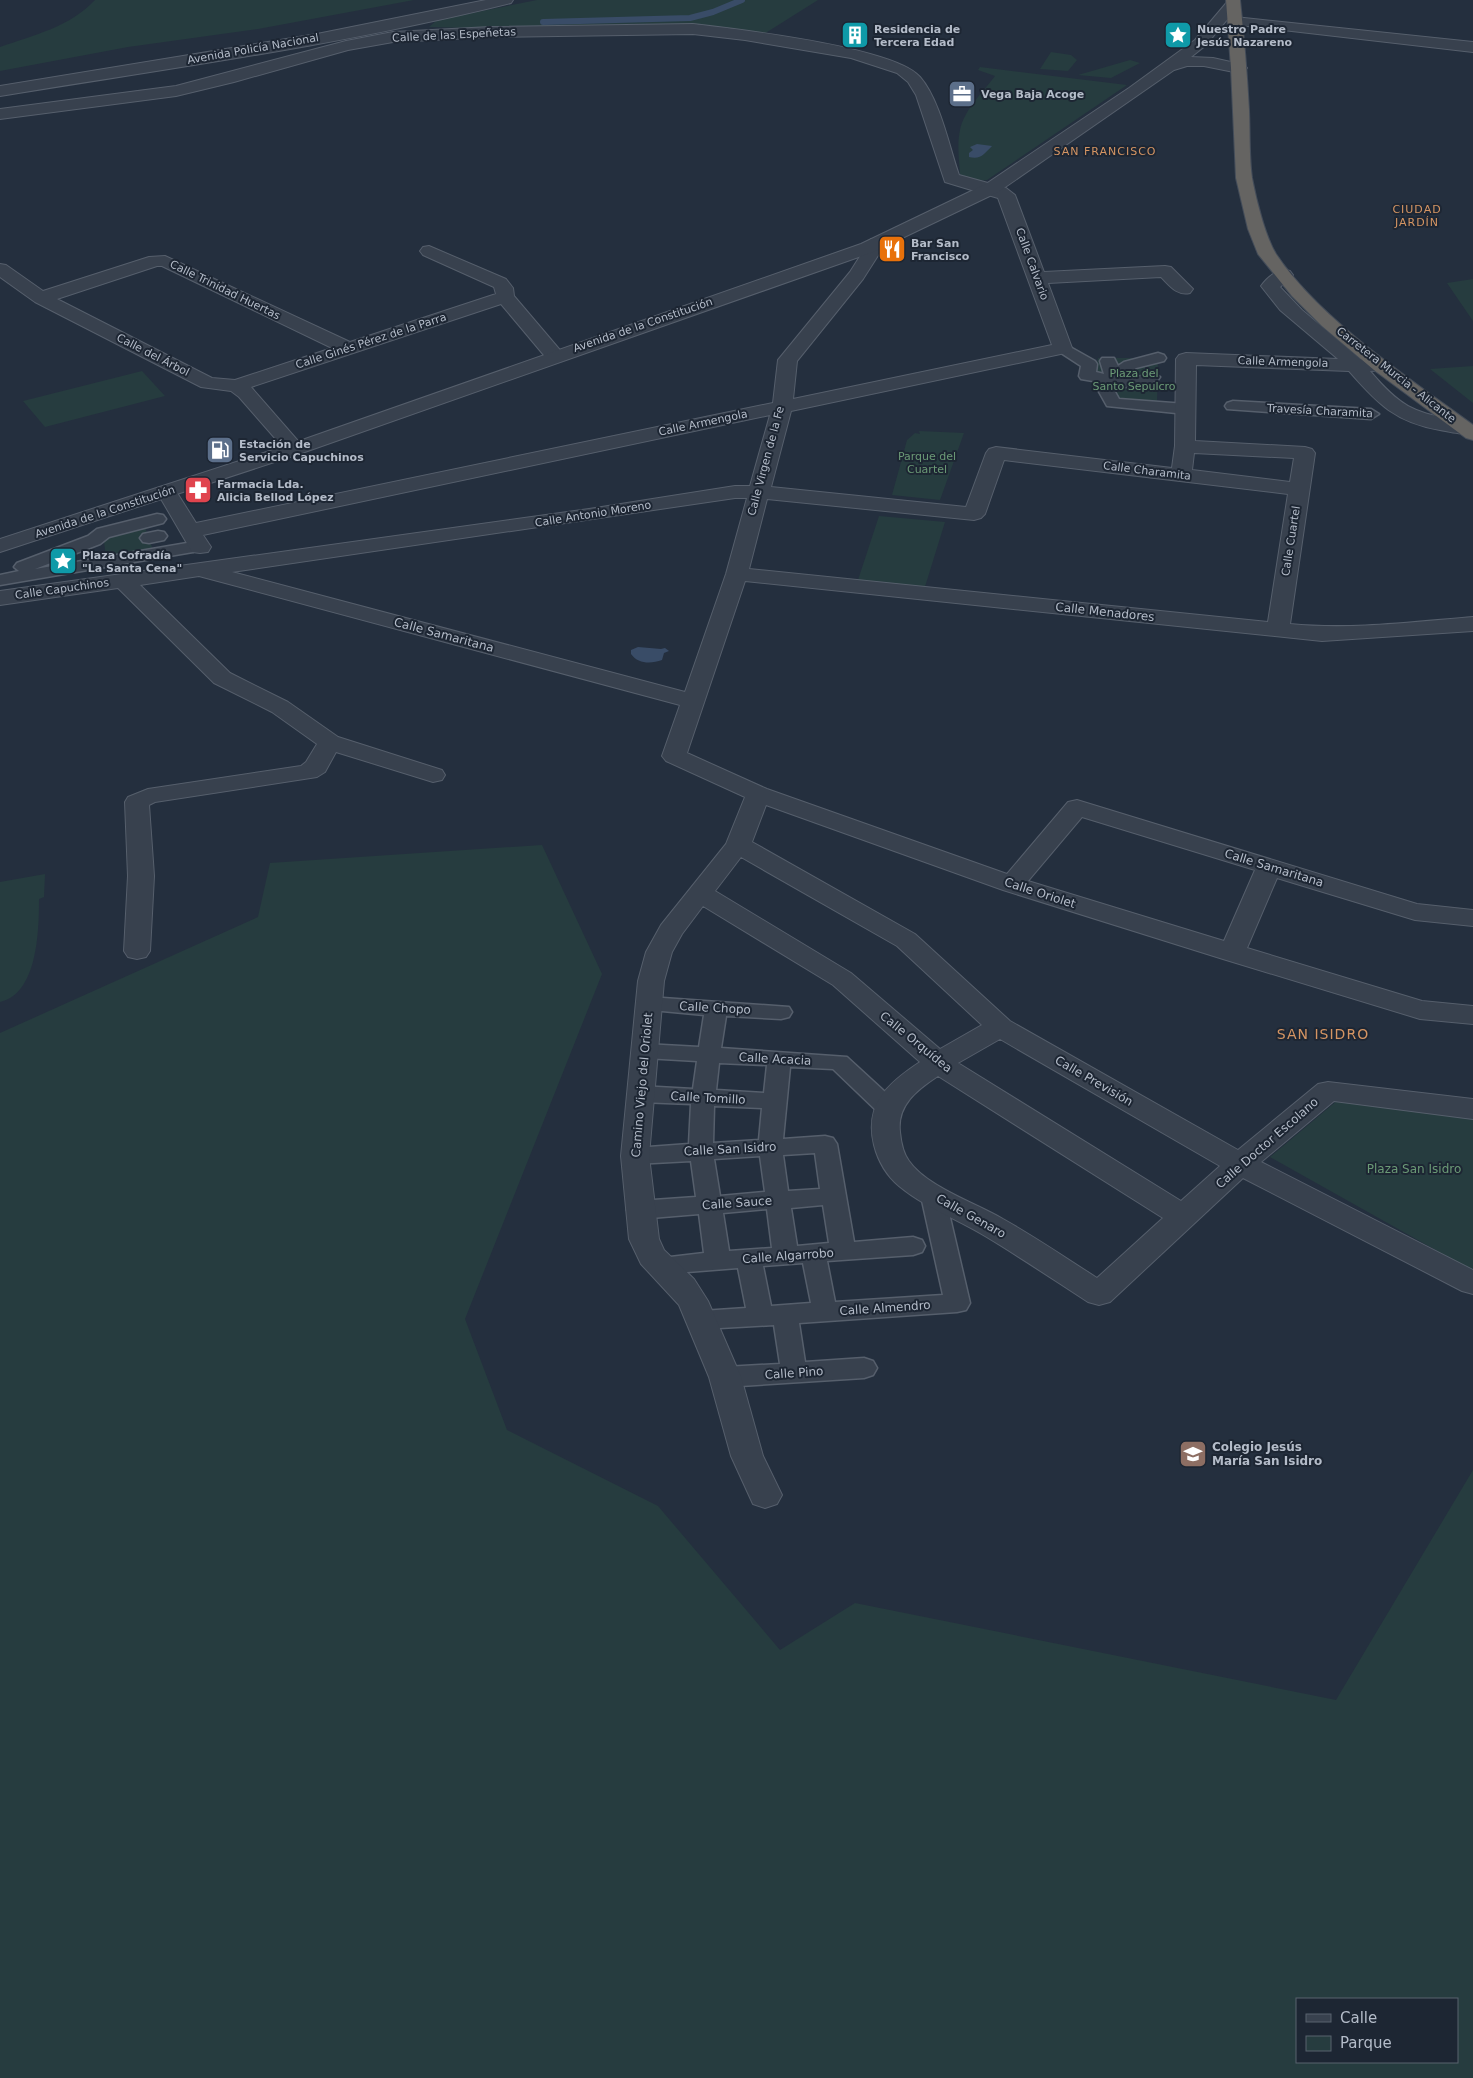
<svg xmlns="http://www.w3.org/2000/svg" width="1473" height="2078" viewBox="0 0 1473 2078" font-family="'DejaVu Sans',sans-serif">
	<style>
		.green { fill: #263c3f; fill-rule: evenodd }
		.water { fill: #394c67 }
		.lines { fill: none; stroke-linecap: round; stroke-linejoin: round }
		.stream { stroke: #394c67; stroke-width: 6 }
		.pedestrian-casing { stroke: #565f6c; stroke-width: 3 }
		.minor-casing { stroke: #565f6c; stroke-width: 2 }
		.tertiary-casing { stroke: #565f6c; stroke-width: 2 }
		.trunk-casing { stroke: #434c59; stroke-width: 2 }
		.pedestrian { fill: #38414e; fill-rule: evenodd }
		.minor { fill: #38414e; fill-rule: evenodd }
		.tertiary { fill: #38414e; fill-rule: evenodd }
		.trunk { fill: #656462; fill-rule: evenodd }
		.labels { text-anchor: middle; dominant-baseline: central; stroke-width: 4; stroke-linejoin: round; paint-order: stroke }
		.far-poi-label { font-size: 11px; font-weight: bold; fill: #b4bcc9; stroke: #1d2633; text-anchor: start }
		.far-street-label { font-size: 11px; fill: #b4bcc9; stroke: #1d2633 }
		.far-neighbourhood-label { font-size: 11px; letter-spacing: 1px; fill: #d59563; stroke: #1d2633 }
		.far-park-label { font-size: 11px; fill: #6b9a76; stroke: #1d2633 }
		.street-label { font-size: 12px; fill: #b4bcc9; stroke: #1d2633 }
		.park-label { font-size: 12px; fill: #6b9a76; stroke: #1d2633 }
		.poi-label { font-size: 12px; font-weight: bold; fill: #b4bcc9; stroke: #1d2633; text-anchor: start }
		.neighbourhood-label { font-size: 14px; letter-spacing: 1px; fill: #d59563; stroke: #1d2633 }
	</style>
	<rect width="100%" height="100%" fill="#242f3e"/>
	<path class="green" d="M95,0h319l-156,29 -130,18 -128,24v-24c34,-12 70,-20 95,-47z
		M537,0h281l-54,34 -335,-7 8,-7z
		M1051,52l20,3 6,5 -9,11 -28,-2z
		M1130,60l10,3 -29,15 -33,-3z
		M980,67l147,18 -140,95 -11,1 -14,-3 -2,-4c-1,-14 -3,-31 0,-44 4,-20 23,-38 35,-54l-17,-6z
		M1473,279v42l-26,-38z
		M1098,358h60l-1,45 -40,-1 -22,-28z
		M1473,366v37l-43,-34z
		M142,371l23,25 -120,31 -22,-26z
		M919,431l45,2 -24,67 -48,-5 15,-55 8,-7 5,1z
		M879,516l66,6 -21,68 -67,-7z
		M145,527l8,23 -47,8 -3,-25z
		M542,845l60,129 -137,345 42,111 151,76 122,144 75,-47 481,97 137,-230v608h-1473v-1045l258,-116 12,-54zM1297,1999h160v63h-160z
		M45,874l-1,23 -5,2c0,30 -1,95 -39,103v-120z
		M1338,1100l135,17v154l-203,-114z"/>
	<path class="water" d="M977,144l15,2c-8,8 -11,14 -23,11v-4l4,-3 -3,-3z
		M638,647l23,2 4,-1 4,3 -5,2 -2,7c-11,4 -24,4 -31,-6v-4z"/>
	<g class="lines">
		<path class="stream" d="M543,22l147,-4 23,-6 29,-12"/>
		<g class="pedestrian-casing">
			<path id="pedestrian" d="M1063,343l32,18 2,3 -1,8 8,2 -4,-13 2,-3h12l4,8 6,-4 34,-9 6,2 2,3 -2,3 -28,7 -12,9 9,2 19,-7 8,5 -2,3 -24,9 -24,-6 9,16 67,5 8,5 -8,5 -79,-8 -14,-25 -12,-2 -2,-3 2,-10 -23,-15 -3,-3 3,-3z
				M1233,401l138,8 8,5 -8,5 -144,-10 -2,-3 2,-3z
				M157,514l6,1 3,4 -3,4 -54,14 -9,7 -65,25 152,-26 6,1 3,4 -3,4 -193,33v-10l19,-4 -5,-4 3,-4 71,-27 9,-7z
				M158,531l6,1 3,4 -3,4 -15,3 -6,-1 -3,-4 3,-4z
				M649,997l140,10 3,5 -3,5 -8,2 -55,-3 -5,32 126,9 49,45 4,6 -4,6 -8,2 -8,-2 -47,-45 -43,-2 -7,72 42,-3 8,2 4,6 17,98 59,-5 9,3 3,6 -3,6 -9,3 -86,6 8,41 108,-7 -22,-99 3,-6 9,-2 9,2 3,6 25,107 -4,7 -9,2 -158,11 6,39 59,-4 9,3 4,7 -4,7 -9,3 -139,9 -9,-3 -4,-7 4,-7 9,-3 55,-3 -6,-39 -72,4 -9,-2 -4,-7 4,-7 9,-2 44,-3 -8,-40 -76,6 -9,-3 -3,-6 3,-6 51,-6 -5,-39 -60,5 -9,-3 -3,-6 3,-6 9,-3 57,-4 -5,-36 -56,3 -8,-2 -4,-6 4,-6 8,-2 54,-4 2,-40 -51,-2 -8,-3 -4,-5 4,-5 8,-3 53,3 4,-28 -52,-3 -8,-2 -3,-5 3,-5 8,-2 54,3 5,-32 -63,-6 -3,-5 3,-5zM719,1063l48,2 -3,28 -48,-3zM714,1106l48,2 -3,32 -46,3zM815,1153l5,36 -32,2 -5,-36zM760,1156l5,36 -45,4 -6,-37zM823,1205l6,38 -32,3 -6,-38zM767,1209l5,39 -43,3 -6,-38zM803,1263l8,40 -40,3 -8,-40z"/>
		</g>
		<g class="minor-casing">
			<path id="minor" d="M1235,17l238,25v10l-243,-28 -2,-3 2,-3z
				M693,24c43,5 202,23 227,53 20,23 29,69 39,98l47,13 9,7 29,77 121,-6 6,1 22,22 -3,4c-13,3 -20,-7 -29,-16l-113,6 24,65 -2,4 -279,59 -20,76 195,20 20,-54 3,-4 7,-2 176,21 3,-22 1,-87 3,-4 7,-2 152,6 -58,-49 -19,-24c7,-10 18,-18 29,-15l3,4 -13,12 22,23 58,49 28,3 3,4 -3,4 -18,1c38,45 49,40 101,53l2,3 -2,5c-10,3 -20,0 -31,-2 -45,-8 -62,-26 -91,-59l-153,-6 -1,76 110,6 7,2 3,4 -25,171c61,6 122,-2 183,-7v14l-151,10 -577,-60 -58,172 80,36 240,85 61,-72 9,-2 340,104 56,6v16l-58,-6 -138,-42 -30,70 175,53 51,5v18l-53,-5 -197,-60 -220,-69 -237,-85 -14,37 163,92 95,87 228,129 80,-66 10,-2 145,17v20l-139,-18 -73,61 212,108v24l-11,-3 -219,-113 -133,124 -11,3 -11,-3c-34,-22 -68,-45 -103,-66 -28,-17 -61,-29 -86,-50 -12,-10 -21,-25 -25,-41 -10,-41 14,-62 46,-83l-87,-77 -130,-79 -21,28 -10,18 -8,29 -15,175 10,83 5,11 30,29 14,22 33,76 22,79 19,39 -5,9 -12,4 -12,-4 -22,-48 -22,-79 -30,-72 -38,-41 -12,-25 -8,-83 17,-175 8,-29 15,-27 65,-81 19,-47 -79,-36 -4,-5 18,-51 -481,-129 -59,9 90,88 58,29 50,35 104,33 3,5 -3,5 -9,2 -97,-30 -11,20 -8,5 -162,25 -6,3 5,71 -4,75 -4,6 -9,2 -9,-2 -4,-6 4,-75 -3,-74 3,-5 20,-8 153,-23 5,-4 11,-18 -45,-32 -58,-29 -96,-95 -118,17v-14l589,-82 146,-23h15l20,-71 -567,120 8,12 -3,5 -8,1 -8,-1 -35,-60 3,-4 7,-2 7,2 22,35 577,-120 5,-43 72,-88 21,-33h12l3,4 -23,36 -66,82 -4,38 259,-54 -54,-147 -53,-16 -29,-87 -8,-13 -11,-9 -46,-15 -106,-18 -52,-6 -202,3 -98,5 -45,8 -114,32 -58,14 -176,23v-10l176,-23 170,-45 47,-9 98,-5zM1194,453l100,5 -4,24 -98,-12zM1004,460l284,34 -20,128 -519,-53 18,-70 207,21 7,-2 4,-4zM735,498h12l-21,76 -41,118 -453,-120zM1082,817l173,53 -31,71 -196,-60zM741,857l156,89 85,79 -42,24 -89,-76 -136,-82zM1000,1039l220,127 -39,35 -223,-138zM938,1076l225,142 -66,60c-31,-20 -62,-41 -94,-59 -27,-16 -76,-32 -94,-58 -6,-8 -8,-19 -9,-29 -3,-27 17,-42 38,-56z
				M429,246l77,33 7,9 1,8 51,60 -3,4h-14l-47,-56 -250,83 54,62 -3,4 -7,2 -7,-2 -49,-56 -8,-6 -30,-4 -166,-85 -35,-25v-13l6,1 37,26 106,-34 16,-1 185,86 146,-48 -2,-7 -71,-32 -3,-4 3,-4zM157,266h5l170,82 -97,32 -23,-2 -155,-79z"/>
		</g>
		<g class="tertiary-casing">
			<path id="tertiary" d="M486,0h27l-2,3c-168,42 -340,65 -511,93v-10l317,-52z
				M1228,1l7,-1 5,4 -35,42 -14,11 22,1 31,7 3,3 -3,3 -5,2 -35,-7h-17l-13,4 -176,122 -125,60 -571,201 -302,99v-13l288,-94 573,-201 125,-60 143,-96 66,-48z"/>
		</g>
		<g class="trunk-casing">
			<path id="trunk" d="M1226,0h14c4,37 7,73 9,110 1,22 0,46 3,68 4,21 13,58 24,76 43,65 134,125 197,171v15l-7,-2 -92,-68 -52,-44 -30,-30 -34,-42 -10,-25 -12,-51 -5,-110z"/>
		</g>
		<use href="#pedestrian" class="pedestrian"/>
		<use href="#minor" class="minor"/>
		<use href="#tertiary" class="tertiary"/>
		<use href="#trunk" class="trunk"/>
	</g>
	<defs>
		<g id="building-square" transform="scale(1.4375)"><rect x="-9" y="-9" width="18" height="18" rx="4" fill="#0f9aa8" stroke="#1d2633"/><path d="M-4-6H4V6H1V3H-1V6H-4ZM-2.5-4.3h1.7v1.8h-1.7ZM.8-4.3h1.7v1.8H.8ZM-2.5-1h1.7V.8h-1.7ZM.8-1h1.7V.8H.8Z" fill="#fff"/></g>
		<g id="sight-square" transform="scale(1.4375)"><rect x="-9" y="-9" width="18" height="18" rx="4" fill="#0f9aa8" stroke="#1d2633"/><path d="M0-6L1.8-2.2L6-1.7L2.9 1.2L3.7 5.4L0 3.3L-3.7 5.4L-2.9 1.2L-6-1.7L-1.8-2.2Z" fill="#fff"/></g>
		<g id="office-square" transform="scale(1.4375)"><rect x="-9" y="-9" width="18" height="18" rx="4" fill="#5c6f8a" stroke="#1d2633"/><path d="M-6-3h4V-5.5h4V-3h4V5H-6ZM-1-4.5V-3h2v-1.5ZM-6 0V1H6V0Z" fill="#fff"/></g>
		<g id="restaurant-square" transform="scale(1.4375)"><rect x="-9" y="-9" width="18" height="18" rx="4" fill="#e8710a" stroke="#1d2633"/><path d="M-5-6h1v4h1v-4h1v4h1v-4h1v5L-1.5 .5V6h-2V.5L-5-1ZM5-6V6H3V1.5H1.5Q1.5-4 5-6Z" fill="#fff"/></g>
		<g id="fuel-square" transform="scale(1.4375)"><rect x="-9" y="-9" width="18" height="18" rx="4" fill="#5c6f8a" stroke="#1d2633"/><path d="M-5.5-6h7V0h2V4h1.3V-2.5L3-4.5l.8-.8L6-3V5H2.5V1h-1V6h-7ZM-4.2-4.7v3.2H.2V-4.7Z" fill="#fff"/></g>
		<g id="pharmacy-square" transform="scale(1.4375)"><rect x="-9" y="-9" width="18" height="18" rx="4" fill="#e0444e" stroke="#1d2633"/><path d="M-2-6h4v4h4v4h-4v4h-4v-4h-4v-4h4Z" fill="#fff"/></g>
		<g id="school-square" transform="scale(1.4375)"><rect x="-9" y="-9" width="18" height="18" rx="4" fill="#8d6e63" stroke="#1d2633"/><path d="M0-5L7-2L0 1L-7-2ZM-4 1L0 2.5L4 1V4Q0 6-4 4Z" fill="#fff"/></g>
	</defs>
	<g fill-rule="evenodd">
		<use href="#building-square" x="855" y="35"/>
		<use href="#sight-square" x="1178" y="35"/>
		<use href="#office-square" x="962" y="94"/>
		<use href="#restaurant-square" x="892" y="249"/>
		<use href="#fuel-square" x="220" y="450"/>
		<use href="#pharmacy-square" x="198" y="490"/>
		<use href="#sight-square" x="63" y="561"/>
		<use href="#school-square" x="1193" y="1454"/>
	</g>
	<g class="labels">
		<g class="far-poi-label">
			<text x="874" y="29">Residencia de<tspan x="874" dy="13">Tercera Edad</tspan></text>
			<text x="1197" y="29">Nuestro Padre<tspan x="1197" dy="13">Jesús Nazareno</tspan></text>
			<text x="981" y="94">Vega Baja Acoge</text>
			<text x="911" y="243">Bar San<tspan x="911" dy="13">Francisco</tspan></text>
			<text x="239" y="444">Estación de<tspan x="239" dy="13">Servicio Capuchinos</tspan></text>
			<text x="217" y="484">Farmacia Lda.<tspan x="217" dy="13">Alicia Bellod López</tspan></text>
			<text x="82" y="555">Plaza Cofradía<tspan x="82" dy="13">"La Santa Cena"</tspan></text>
		</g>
		<g class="far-street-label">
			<text transform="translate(454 35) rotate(-3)">Calle de las Espeñetas</text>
			<text transform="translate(253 49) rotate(-10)">Avenida Policía Nacional</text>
			<text transform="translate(1032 264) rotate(70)">Calle Calvario</text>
			<text transform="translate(225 290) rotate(26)">Calle Trinidad Huertas</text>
			<text transform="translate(643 325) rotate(-19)">Avenida de la Constitución</text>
			<text transform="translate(371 341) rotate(-18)">Calle Ginés Pérez de la Parra</text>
			<text transform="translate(153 355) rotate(27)">Calle del Árbol</text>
			<text transform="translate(1283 362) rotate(2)">Calle Armengola</text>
			<text transform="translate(1396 375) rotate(38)">Carretera Murcia - Alicante</text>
			<text transform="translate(1320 411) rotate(3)">Travesía Charamita</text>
			<text transform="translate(703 423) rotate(-12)">Calle Armengola</text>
			<text transform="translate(766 461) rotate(-75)">Calle Virgen de la Fe</text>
			<text transform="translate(1147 471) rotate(7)">Calle Charamita</text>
			<text transform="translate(105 512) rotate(-18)">Avenida de la Constitución</text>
			<text transform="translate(593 514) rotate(-9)">Calle Antonio Moreno</text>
			<text transform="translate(1291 541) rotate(-81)">Calle Cuartel</text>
			<text transform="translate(62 589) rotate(-8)">Calle Capuchinos</text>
		</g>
		<g class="far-neighbourhood-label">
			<text x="1105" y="151">SAN FRANCISCO</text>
			<text x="1417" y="209">CIUDAD<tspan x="1417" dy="13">JARDÍN</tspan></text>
		</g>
		<g class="far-park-label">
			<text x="1134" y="373">Plaza del<tspan x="1134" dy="13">Santo Sepulcro</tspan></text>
			<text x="927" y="456">Parque del<tspan x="927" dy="13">Cuartel</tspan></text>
		</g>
		<g class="street-label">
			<text transform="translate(1105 612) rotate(6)">Calle Menadores</text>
			<text transform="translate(444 635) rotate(15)">Calle Samaritana</text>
			<text transform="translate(1274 868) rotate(17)">Calle Samaritana</text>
			<text transform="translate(1040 893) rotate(18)">Calle Oriolet</text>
			<text transform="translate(715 1008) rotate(3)">Calle Chopo</text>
			<text transform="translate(916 1042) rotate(39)">Calle Orquídea</text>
			<text transform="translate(775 1059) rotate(3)">Calle Acacia</text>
			<text transform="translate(1094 1081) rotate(30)">Calle Previsión</text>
			<text transform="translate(642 1085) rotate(-85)">Camino Viejo del Oriolet</text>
			<text transform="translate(708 1098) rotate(3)">Calle Tomillo</text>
			<text transform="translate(1267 1143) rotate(-41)">Calle Doctor Escolano</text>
			<text transform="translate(730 1149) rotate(-3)">Calle San Isidro</text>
			<text transform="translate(737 1203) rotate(-4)">Calle Sauce</text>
			<text transform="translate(971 1216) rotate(29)">Calle Genaro</text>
			<text transform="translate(788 1256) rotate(-4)">Calle Algarrobo</text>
			<text transform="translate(885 1308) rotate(-4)">Calle Almendro</text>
			<text transform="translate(794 1373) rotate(-4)">Calle Pino</text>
		</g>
		<g class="park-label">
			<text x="1414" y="1169">Plaza San Isidro</text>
		</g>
		<g class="poi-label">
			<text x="1212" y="1447">Colegio Jesús<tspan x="1212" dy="14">María San Isidro</tspan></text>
		</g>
		<g class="neighbourhood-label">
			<text x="1323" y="1034">SAN ISIDRO</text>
		</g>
	</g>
	<rect x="1296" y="1998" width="162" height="65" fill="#1d2633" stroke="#59626f"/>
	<rect x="1306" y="2014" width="25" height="8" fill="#38414e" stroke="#59626f"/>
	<text x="1340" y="2023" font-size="15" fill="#b4bcc9">Calle</text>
	<rect x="1306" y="2036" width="25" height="15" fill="#263c3f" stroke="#59626f"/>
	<text x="1340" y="2048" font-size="15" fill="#b4bcc9">Parque</text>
</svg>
